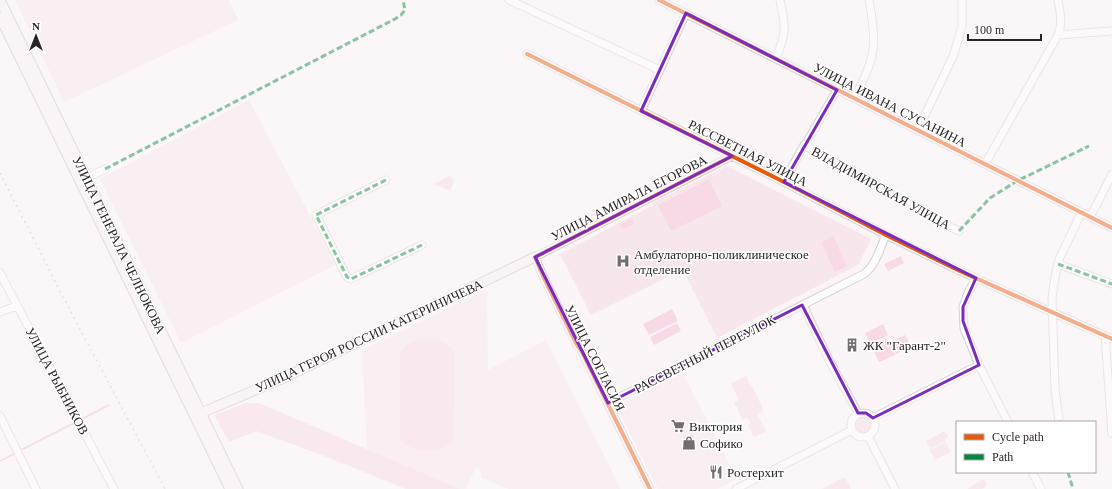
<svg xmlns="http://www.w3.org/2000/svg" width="1112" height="489" viewBox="0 0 1112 489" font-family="Georgia,serif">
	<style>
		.built { fill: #f7e7ed }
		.green { fill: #f7dae5 }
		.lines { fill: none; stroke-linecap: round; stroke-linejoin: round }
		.stream { stroke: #ecbcd0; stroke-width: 1.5 }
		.minor-casing { stroke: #d6d0d3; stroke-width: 9 }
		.major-casing { stroke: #c8bac0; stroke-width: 11 }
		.minor { stroke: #fefefe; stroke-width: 7 }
		.major { stroke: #f8f1f4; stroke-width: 9 }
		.rail { stroke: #cdcbcc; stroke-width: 1.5; stroke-dasharray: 2 4; stroke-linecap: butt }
		.quiet { stroke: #00873e; stroke-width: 3; stroke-dasharray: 6 3; stroke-linecap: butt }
		.cycleway-casing { stroke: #fff; stroke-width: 6 }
		.cycleway { stroke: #e8590c; stroke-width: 4 }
		.marked { fill: none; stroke: #7b2cbf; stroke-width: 3; stroke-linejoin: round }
		.labels { text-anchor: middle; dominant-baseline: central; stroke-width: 3; stroke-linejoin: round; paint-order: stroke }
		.street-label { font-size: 13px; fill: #2b2427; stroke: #fff }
		.poi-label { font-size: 13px; fill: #2b2427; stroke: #fff; text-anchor: start }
	</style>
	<rect width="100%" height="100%" fill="#fbf5f8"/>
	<path class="built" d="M15,0h214l9,20 -174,82z
		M249,100l87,165 -155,78 -81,-164z
		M727,166l144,73 -13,26 -141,73 -33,-66 -2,-2 -91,45 -31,-61 93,-49 -1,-2z
		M487,289l1,81 58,-30 75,149h-112l-27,-11 -2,-9 -4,-2 -10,22h-6l-93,-39 -5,-100z
		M683,373l54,106 -20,10h-59l-42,-83z"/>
	<path class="green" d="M451,175l3,6 -3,7 -1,3 -16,-7z
		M709,179l13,27 -51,25 -13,-26z
		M632,219l2,5 -11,5 -3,-4z
		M833,236l14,30 -12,6 -14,-30z
		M901,256l3,7 -16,8 -4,-7z
		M672,309l6,12 -29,14 -6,-11z
		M677,323l4,8 -27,14 -4,-8z
		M883,324l5,11 -17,9 -6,-11z
		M905,335l6,11 -15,8 -6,-12z
		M886,338l9,17 -16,7 -8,-16z
		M423,339c13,0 24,3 32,13l-1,89c-15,14 -39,13 -54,-1v-88c7,-10 12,-10 23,-13z
		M746,376l18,34 -7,4 9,17 -12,6 -6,-12 3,-1 -3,-6 -5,2 -9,-18 5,-2 -8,-16z
		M246,403h13l201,86h-54l-79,-32 -71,-26 -27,11 -15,-27z
		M855 425a8 8 0 1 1 16 0a8 8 0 1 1-16 0Z
		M945,431l3,6 -3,4 -15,8 -4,-8z
		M946,442l5,10 -16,8 -5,-10z
		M845,477l6,12h-29z
		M984,479l3,7 -5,3h-14v-1z"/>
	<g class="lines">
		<path class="stream" d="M80,420l29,-15
			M19,451l57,-29
			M0,461l16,-8"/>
		<g class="minor-casing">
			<path id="minor" d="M509,0l151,70
				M659,0l453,228
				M1058,35l54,-4
				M527,54l257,128 102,53 74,36 152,68
				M776,59c3,-9 7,-18 8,-27 1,-11 -2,-22 -4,-32
				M854,98c8,-15 17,-32 19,-49 2,-16 -1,-33 -4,-49
				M641,111l45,-98
				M918,130l36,-76 8,-28v-26
				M804,145l146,82 9,4
				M985,164l73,-129c5,-12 2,-23 0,-35
				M87,178l18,-9
				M386,180l-70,35 31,62 4,2 71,-34
				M784,182l20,-37 3,-3 30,-52
				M1090,217l7,-13 15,-30
				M1058,264l54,20
				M0,273l114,216
				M976,278l-8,15 -5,14 1,21 15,37 29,57
				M803,305l27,57 28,51
				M0,312l17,-6
				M1105,336l7,97
				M608,403l256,-129c12,-9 16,-26 22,-39
				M851 425a12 12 0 1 1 24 0a12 12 0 1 1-24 0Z
				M0,416l36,73
				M873,418l106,-53
				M1059,421l-4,-32 -3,-91 4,-27 4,-14 16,-33 5,-11
				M868,436l27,53
				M1032,472l9,17
				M650,489l-68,-137 -5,-7 -34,-69 -8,-19 197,-101
				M736,489l116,-59"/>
		</g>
		<g class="major-casing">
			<path id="major" d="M0,0l238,489
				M0,17l230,472
				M201,413l78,-33 256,-123"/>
		</g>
		<use href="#minor" class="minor"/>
		<use href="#major" class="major"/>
		<path class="rail" d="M0,173l63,124 102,192"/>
		<path class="quiet" d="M105,169l290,-150 6,-4 4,-5 -2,-10
			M386,180l-70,35 31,62 4,2 71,-34
			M959,231l31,-33 27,-17 72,-35
			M1058,264l54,20
			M1059,421l1,1
			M1068,472l5,17"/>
		<g class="cycleway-casing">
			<path id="cycleway" d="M659,0l453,228
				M527,54l257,128 102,53 74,36 152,68
				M650,489l-68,-137 -5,-7 -34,-69 -8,-19 197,-101"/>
		</g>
		<use href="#cycleway" class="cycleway"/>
	</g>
	<path d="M0 0H1112V489H0ZM686,13l151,77 -53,92 192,96 -13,29v14l16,44 -106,53 -7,-5h-8l-56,-108 -194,98 -73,-146 197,-101 -91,-45z" fill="#fbf5f8" fill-opacity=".55" fill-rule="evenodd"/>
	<path class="marked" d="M686,13l151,77 -53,92 192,96 -13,29v14l16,44 -106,53 -7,-5h-8l-56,-108 -194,98 -73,-146 197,-101 -91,-45z"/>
	<defs>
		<g id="hospital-bare" transform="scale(1.08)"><path d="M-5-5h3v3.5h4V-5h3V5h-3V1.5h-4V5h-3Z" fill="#746d70" stroke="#fff" stroke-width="2.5" paint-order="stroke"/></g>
		<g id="building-bare" transform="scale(1.08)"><path d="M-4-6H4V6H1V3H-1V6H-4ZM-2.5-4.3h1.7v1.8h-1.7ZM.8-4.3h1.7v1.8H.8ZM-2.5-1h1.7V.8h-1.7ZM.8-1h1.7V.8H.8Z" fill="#746d70" stroke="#fff" stroke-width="2.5" paint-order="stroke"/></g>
		<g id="supermarket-bare" transform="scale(1.08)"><path d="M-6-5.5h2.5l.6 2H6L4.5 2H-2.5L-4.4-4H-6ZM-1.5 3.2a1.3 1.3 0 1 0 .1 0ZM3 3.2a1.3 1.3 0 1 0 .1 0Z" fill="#746d70" stroke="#fff" stroke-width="2.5" paint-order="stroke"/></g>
		<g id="shop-bare" transform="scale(1.08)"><path d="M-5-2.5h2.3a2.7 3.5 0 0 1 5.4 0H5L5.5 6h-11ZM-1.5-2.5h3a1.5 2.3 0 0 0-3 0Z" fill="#746d70" stroke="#fff" stroke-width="2.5" paint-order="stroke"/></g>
		<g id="restaurant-bare" transform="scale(1.08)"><path d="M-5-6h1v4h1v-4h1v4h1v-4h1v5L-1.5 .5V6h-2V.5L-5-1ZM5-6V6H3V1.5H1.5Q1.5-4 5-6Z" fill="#746d70" stroke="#fff" stroke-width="2.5" paint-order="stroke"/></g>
	</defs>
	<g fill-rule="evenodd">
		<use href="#hospital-bare" x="623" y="261"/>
		<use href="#building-bare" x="852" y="345"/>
		<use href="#supermarket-bare" x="678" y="426"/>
		<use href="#shop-bare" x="689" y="443"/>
		<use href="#restaurant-bare" x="716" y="472"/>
	</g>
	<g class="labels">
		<g class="street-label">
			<text transform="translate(890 105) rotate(27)">УЛИЦА ИВАНА СУСАНИНА</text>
			<text transform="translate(748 153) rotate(27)">РАССВЕТНАЯ УЛИЦА</text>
			<text transform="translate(881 188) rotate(29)">ВЛАДИМИРСКАЯ УЛИЦА</text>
			<text transform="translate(629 198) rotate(-27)">УЛИЦА АМИРАЛА ЕГОРОВА</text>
			<text transform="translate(119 245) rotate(64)">УЛИЦА ГЕНЕРАЛА ЧЕЛНОКОВА</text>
			<text transform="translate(369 336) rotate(-25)">УЛИЦА ГЕРОЯ РОССИИ КАТЕРИНИЧЕВА</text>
			<text transform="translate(705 354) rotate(-27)">РАССВЕТНЫЙ ПЕРЕУЛОК</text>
			<text transform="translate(595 358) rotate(63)">УЛИЦА СОГЛАСИЯ</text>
			<text transform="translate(57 381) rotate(62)">УЛИЦА РЫБНИКОВ</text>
		</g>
		<g class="poi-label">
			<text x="634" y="254">Амбулаторно-поликлиническое<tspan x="634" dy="15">отделение</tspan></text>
			<text x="863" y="345">ЖК "Гарант-2"</text>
			<text x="689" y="426">Виктория</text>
			<text x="700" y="443">Софико</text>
			<text x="727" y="472">Ростерхит</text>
		</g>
	</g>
	<rect x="956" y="421" width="140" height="52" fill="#ffffff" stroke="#aaa7a9"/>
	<rect x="964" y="434" width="20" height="6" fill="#e8590c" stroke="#aaa7a9"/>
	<text x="992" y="441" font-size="12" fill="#2b2427">Cycle path</text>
	<rect x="964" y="454" width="20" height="6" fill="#00873e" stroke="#aaa7a9"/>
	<text x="992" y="461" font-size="12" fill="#2b2427">Path</text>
	<g transform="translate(36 36)" stroke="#ffffff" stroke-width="3" paint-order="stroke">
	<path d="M0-3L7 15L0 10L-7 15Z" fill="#2b2427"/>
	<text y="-6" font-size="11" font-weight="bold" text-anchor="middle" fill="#2b2427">N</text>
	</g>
	<path d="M968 34v6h73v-6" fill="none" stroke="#2b2427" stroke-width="2"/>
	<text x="974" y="34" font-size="12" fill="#2b2427" stroke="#ffffff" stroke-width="3" paint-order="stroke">100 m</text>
</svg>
